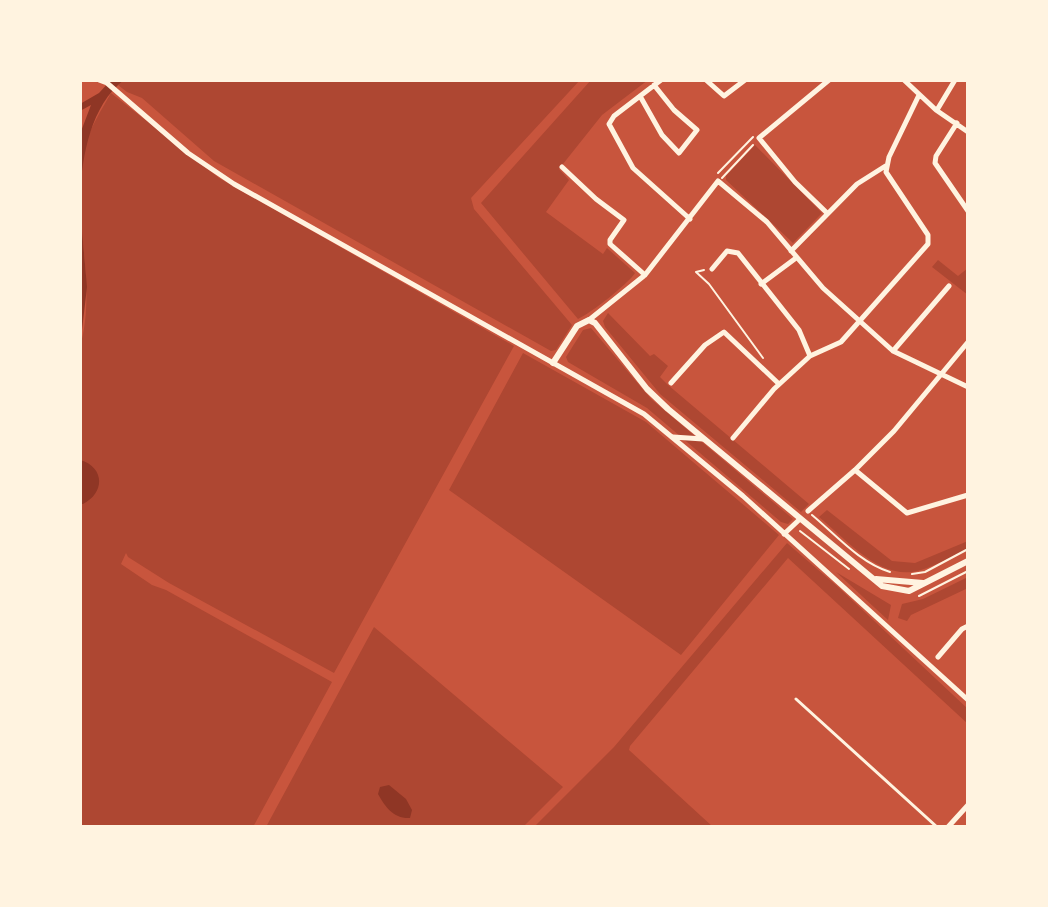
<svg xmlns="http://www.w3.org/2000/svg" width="1048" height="907" viewBox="0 0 1048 907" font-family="Rubik,sans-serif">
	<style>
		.green { fill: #ae4732 }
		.water { fill: #8f3625 }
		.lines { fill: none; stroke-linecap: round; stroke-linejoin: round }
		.path { stroke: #fff3e0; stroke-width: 2 }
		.pedestrian { stroke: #fff3e0; stroke-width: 3 }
		.minor { stroke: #fff3e0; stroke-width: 5 }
		.tertiary { stroke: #fff3e0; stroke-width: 6 }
	</style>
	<rect width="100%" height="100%" fill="#c8553d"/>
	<path class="green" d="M124,80h456l-109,118 3,11 98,116 -16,25 -5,1 -337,-190 -72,-63 -15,-6 -9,-7z
		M591,80h57l-46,35 -43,54 10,11 -23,32 57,42 4,-6 28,25c-7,11 -44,40 -57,46l-97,-116z
		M111,93l108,85 295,168 -180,327 -165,-90 -41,-26 -2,-4 -5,11 31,21 14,5 166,92 -79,145h-173v-480c19,-67 -12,-137 6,-204 5,-17 16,-34 25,-50z
		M755,145l67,68 -29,30 -67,-63v-4z
		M938,260l20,16 10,-8v27l-36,-28z
		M608,313l42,43 4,-2 14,12 -8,11 8,8 141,119 -8,8 -141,-118 -55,-67 -2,-6z
		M591,328l60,71 142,120 -5,5 -7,-2 -134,-114 -79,-46 -2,-5 17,-27z
		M523,353l123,69 133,113 -98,120 -232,-165z
		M827,510l65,51 23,2 53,-22v9c-15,6 -31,15 -47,20 -39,13 -75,-31 -102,-53z
		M787,543l51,44 130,122v15l-180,-166 -158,188 -1,4 84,77h-179l80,-80z
		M836,572l55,33 -3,15z
		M968,577v11l-57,27 -4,6 -9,-3 4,-14 21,-5z
		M374,627l189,160 -40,40h-257z"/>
	<path class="water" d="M111,80h13c-33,25 -42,76 -44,115v-61l11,-29 -11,6v-7l19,-11z
		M80,207l7,80 -7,60z
		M80,460c25,7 25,33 3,44h-3z
		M389,785l17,14 6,11 -2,8c-16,1 -25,-11 -32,-24l2,-7z"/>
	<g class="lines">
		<path class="path" d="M718,173l35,-36
			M722,178l31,-33
			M704,270l-8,2 13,12 54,74
			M812,515c24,20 48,48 78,57
			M800,531l49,38
			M912,574l13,-2 43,-23
			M919,596l49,-25"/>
		<path class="pedestrian" d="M796,699l141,128"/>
		<path class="minor" d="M99,80l8,3 81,70 46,31 410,230 99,82 225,204
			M661,80l-47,36 -5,8 24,44 57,51
			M706,80l18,16 21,-16
			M904,80l32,30 32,22
			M640,96l22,39 17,18 18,-23 -23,-20 -20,-25
			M937,110l18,-30
			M957,123l-21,33 -1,7 33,48
			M562,167l34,32 28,21 -14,20v4l35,31
			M827,213l-32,-31 -36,-44 70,-58
			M791,251l66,-67 30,-19
			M712,269l15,-18 11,2 61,77 11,26
			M761,284l35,-26
			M589,320l56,-45 73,-94 49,41 56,66 70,63 75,36
			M893,351l56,-65
			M671,383l34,-38 19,-13 55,52
			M673,437l30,2
			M733,438l41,-49 36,-33 31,-14 87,-98v-9l-42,-63 3,-15 30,-62
			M855,470l52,43 61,-18
			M808,511l47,-41 39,-39 74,-89
			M784,534l16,-15
			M938,657l24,-28 6,-3
			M948,827l20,-22"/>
		<path class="tertiary" d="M553,363l24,-37 12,-6 6,3 52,66 21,20 214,177 27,5 59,-30
			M876,579l47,4"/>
	</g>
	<rect width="1048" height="907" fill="none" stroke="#fff3e0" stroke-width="164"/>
</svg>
